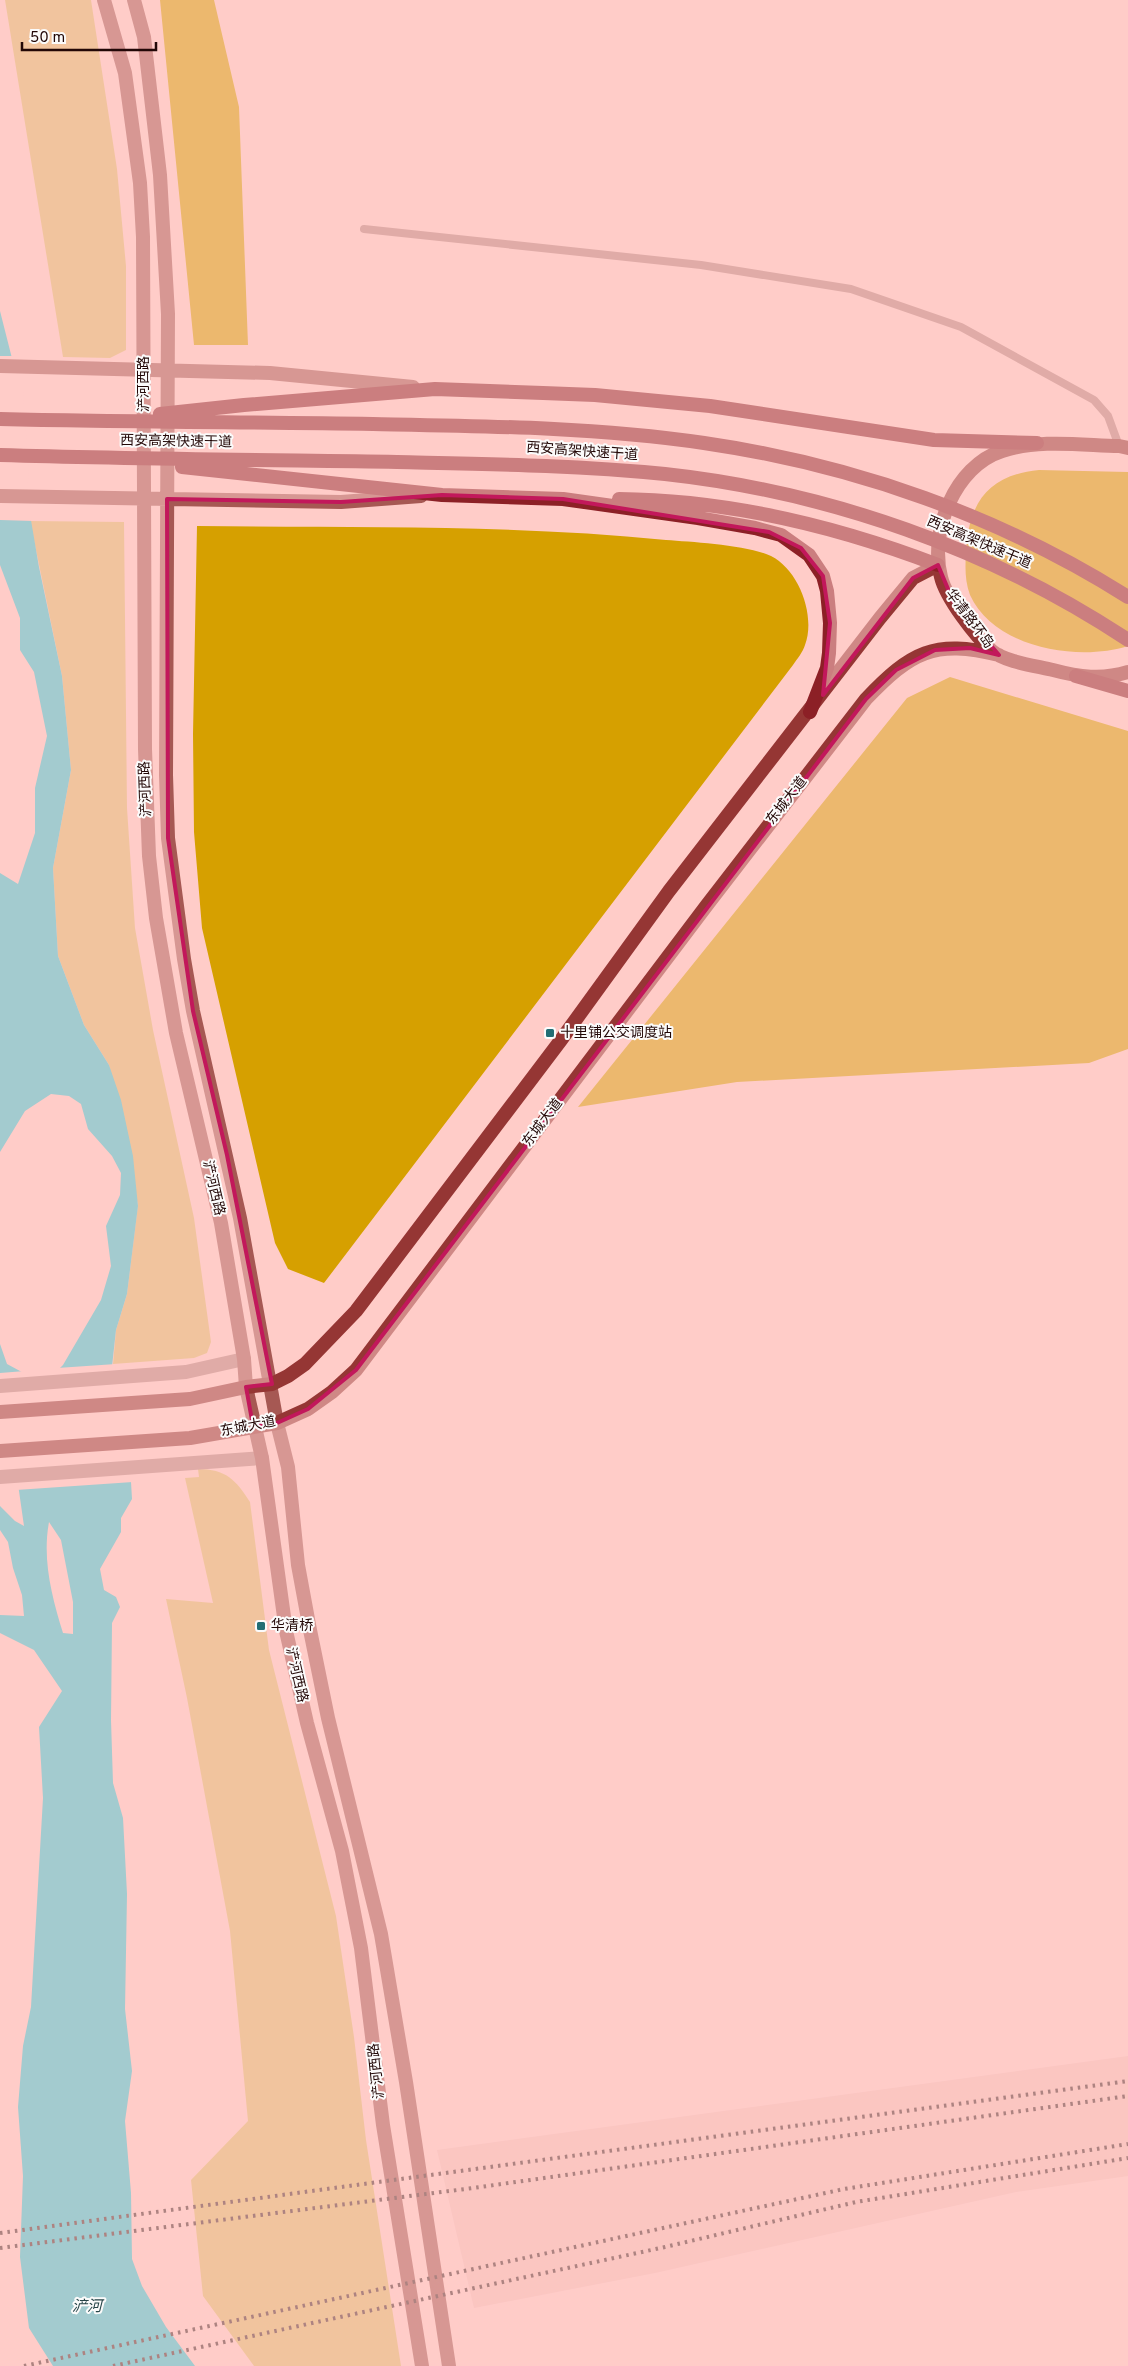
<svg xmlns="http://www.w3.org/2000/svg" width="1128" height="2366" viewBox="0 0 1128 2366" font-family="Overpass,'Noto Sans SC',sans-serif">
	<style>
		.built { fill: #f5beb9 }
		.green { fill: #e1bb6c }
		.forest { fill: #d6a000 }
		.water { fill: #33c9d7; fill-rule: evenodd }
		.pier { fill: #ffccc8 }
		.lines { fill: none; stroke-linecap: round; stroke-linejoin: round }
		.service { stroke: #ba847f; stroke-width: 8 }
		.tertiary { stroke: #ba847f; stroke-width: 14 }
		.secondary { stroke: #a65853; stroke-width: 14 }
		.primary { stroke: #953634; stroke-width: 14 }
		.trunk { stroke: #8c2026; stroke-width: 14 }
		.rail { stroke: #4b2b2a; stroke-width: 4; stroke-dasharray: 2.5 5; stroke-linecap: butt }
		.marked { fill: none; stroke: #c2185b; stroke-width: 4; stroke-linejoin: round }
		.poi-dot { fill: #226d74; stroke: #fbfbfb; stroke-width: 2 }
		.labels { text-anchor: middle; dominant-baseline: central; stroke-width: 4; stroke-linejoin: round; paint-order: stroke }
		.street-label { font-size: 14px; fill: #220706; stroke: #fbfbfb }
		.poi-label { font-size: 14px; fill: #220706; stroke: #fbfbfb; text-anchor: start }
		.water-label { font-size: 15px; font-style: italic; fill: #254347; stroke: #fbfbfb }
	</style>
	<rect width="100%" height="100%" fill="#ffccc8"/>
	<path class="built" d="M1128,2056v120l-112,16 -361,81 -181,35 -37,-158z"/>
	<path class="green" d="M5,0h86l26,169 9,97v84l-16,8 -47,-1z
		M30,521l94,1 3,286 8,120 18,102 41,188 17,124 -4,11 -13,5 -81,6 3,-34 11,-36 11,-89 -29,-140 -25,-40 -26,-69 -5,-88 18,-98 -9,-94z
		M198,1469c28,0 38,11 52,33l19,148 67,266 18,121 12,103 35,226h-147l-51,-70 -12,-116 57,-59 -18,-190 -43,-233 -21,-99 47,4 -28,-125 14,-1z"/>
	<path class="forest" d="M160,0h54l25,107 9,238h-54z
		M1039,470l89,2v174c-50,16 -134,2 -158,-51 -5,-13 -5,-28 -4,-41 2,-50 21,-79 73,-84z
		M197,526c156,2 314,-2 469,14 27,2 82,5 105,16 28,14 45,60 34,89 -2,7 -8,14 -12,20l-469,618 -36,-14 -13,-26 -73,-315 -8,-96 -1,-98z
		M950,677l178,54v318l-39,14 -352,19 -159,25 329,-409z"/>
	<path class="water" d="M0,311l20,79 5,95 14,82 23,109 9,94 -18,98 5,88 26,69 25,40 12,35 12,56 5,50 -11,88 -11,36 -8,73 7,43 16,36 1,17 -11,19v14l-21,37 4,21 12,7 4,10 -8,16 -1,97 2,63 10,35 4,76 -2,115 7,62 -7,50 6,72 1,66 10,27 24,41 29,39h-142l-24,-38 -9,-71 3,-81 -5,-69 5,-61 8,-39 12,-209 -4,-71 23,-36 -28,-41 -34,-17v-18l24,1 -2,-21 -9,-27 -5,-26 -8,-12v-24l15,15 9,5 -6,-42 -18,-4v-136l7,20 37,20 19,-19 38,-65 10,-34 -5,-40 14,-31 1,-22 -9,-17 -24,-27 -7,-25 -12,-8 -18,-2 -26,17 -25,41v-279l18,11 17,-51v-45l12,-52 -13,-64 -14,-22v-32l-20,-53zM49,1522l12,18 12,62v32l-10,-1c-11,-36 -21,-73 -14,-111z"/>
	<path class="pier" d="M0,356h15l8,34 6,86 -2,9 6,36 -33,-1z
		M116,1364l-6,39 7,42 16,37 -117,8v-4l-16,-3v-110l25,-2 19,10 13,-13z"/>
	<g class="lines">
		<path class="service" d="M364,229l337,36 150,24 110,38 133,73 14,16 11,30"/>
		<path class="tertiary" d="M0,1386l186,-14 58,-13
			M0,1477l262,-19"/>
		<path class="secondary" d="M104,0l21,73 15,110 3,54 2,512 4,107 7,62 20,115 45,190 23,136 2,28 16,71 24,173 21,92 35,128 19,97 22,177 39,241
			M134,0l10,37 16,138 8,139 -2,461 2,63 16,121 9,52 47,207 37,205 11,44 10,98 12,65 18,88 53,216 25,148 43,284
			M0,366l270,7 143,14
			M0,496l341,6 80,-6"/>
		<path class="primary" d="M1128,448l-9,-2c-39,-1 -80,-7 -117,5 -47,15 -73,80 -61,126 5,21 34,59 51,74 13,11 45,15 61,19 26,7 49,10 75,2
			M0,1412l190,-13 56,-12 26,-3 16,-8 17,-12 51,-53 205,-271 108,-149 211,-273 33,-40 25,-13
			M0,1451l190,-13 87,-15 31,-14 24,-17 24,-22 351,-465 159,-206c45,-47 68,-60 133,-44"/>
		<path class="trunk" d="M160,414l84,-9 191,-16 108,4 52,2 115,11 224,34 103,3
			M0,419c124,3 248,3 373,5 110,2 222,3 331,19 150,22 296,73 424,154
			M0,455c132,4 265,5 397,7 90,2 179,3 268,12 164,18 326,75 463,166
			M182,467l260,28 121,4 135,19 57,10 26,7 28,20 14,21 4,15 3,32 -1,30 -2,15 -17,44
			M619,499c110,1 217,27 319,66
			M1076,676l52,15"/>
		<path class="rail" d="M0,2233l1128,-152
			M0,2248l473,-60 655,-92
			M24,2366l820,-177 284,-45
			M113,2366l552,-119 191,-45 272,-44"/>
	</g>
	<path d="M0 0H1128V2366H0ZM442,495l121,4 206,33 32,16 22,28 7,47 -7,72 90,-117 25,-13 15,36 46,54 -29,-7 -35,2 -39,20 -30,29 -510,671 -48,39 -31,14 -24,3 -7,-39 26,-3 -45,-229 -34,-144 -25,-173 -1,-339 174,3z" fill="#ffccc8" fill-opacity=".55" fill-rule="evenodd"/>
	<path class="marked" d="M442,495l121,4 206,33 32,16 22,28 7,47 -7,72 90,-117 25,-13 15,36 46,54 -29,-7 -35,2 -39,20 -30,29 -510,671 -48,39 -31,14 -24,3 -7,-39 26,-3 -45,-229 -34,-144 -25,-173 -1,-339 174,3z"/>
	<g class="poi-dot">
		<rect x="545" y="1028" width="10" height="10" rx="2.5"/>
		<rect x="256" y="1621" width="10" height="10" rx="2.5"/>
	</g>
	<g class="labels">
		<g class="street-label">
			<text transform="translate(144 384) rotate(-90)">浐河西路</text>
			<text transform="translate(176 442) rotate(1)">西安高架快速干道</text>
			<text transform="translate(582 452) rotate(4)">西安高架快速干道</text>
			<text transform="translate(979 543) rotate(23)">西安高架快速干道</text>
			<text transform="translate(969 619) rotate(53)">华清路环岛</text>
			<text transform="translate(146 789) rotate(-92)">浐河西路</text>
			<text transform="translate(787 801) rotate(-52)">东城大道</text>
			<text transform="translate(543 1123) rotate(-53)">东城大道</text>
			<text transform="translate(213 1188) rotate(77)">浐河西路</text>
			<text transform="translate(248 1427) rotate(-11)">东城大道</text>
			<text transform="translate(296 1675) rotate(77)">浐河西路</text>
			<text transform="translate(377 2071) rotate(-96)">浐河西路</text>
		</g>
		<g class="poi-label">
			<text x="560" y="1033">十里铺公交调度站</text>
			<text x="271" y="1626">华清桥</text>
		</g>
		<g class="water-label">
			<text x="87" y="2307">浐河</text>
		</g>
	</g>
	<path d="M22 42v8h134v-8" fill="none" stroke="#220706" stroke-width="2.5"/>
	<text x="30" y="42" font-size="15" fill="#220706" stroke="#fbfbfb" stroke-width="4" paint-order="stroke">50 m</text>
</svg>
